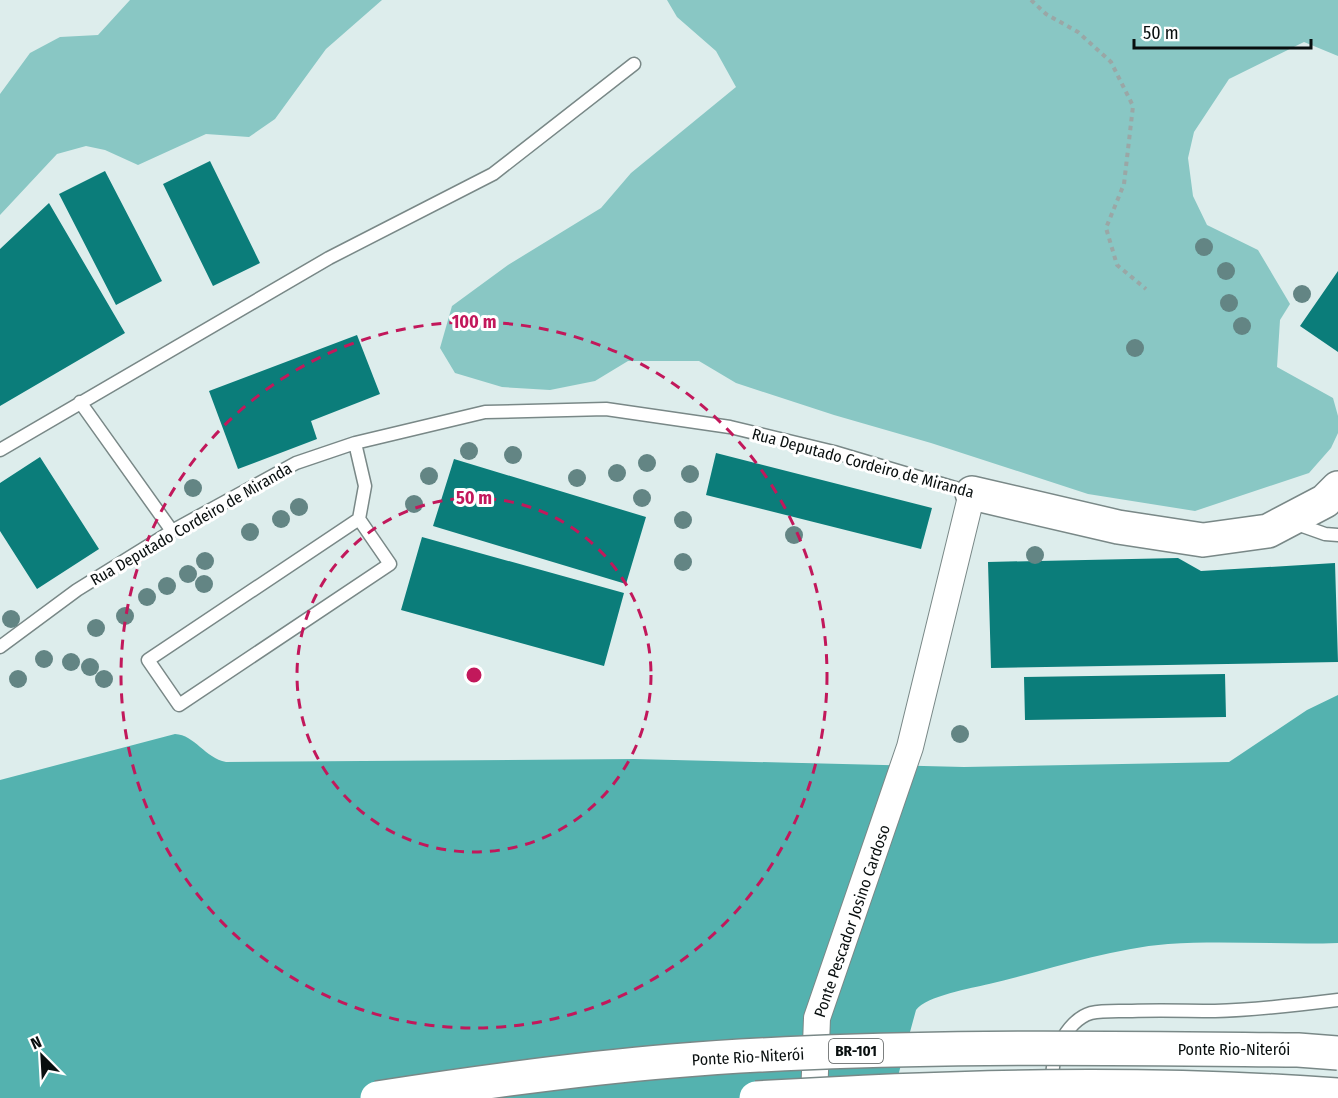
<svg xmlns="http://www.w3.org/2000/svg" width="1338" height="1098" viewBox="0 0 1338 1098" font-family="'Fira Sans Condensed',sans-serif">
	<style>
		.green { fill: #89c7c4 }
		.water { fill: #54b2af }
		.building { fill: #0b7d7a }
		.lines { fill: none; stroke-linecap: round; stroke-linejoin: round }
		.lane-casing { stroke: #798887; stroke-width: 15 }
		.street-casing { stroke: #798887; stroke-width: 28 }
		.secondary-casing { stroke: #798887; stroke-width: 36 }
		.path { stroke: #9aa7a6; stroke-width: 4; stroke-dasharray: 4.5 4.5; stroke-linecap: butt }
		.lane { stroke: #fff; stroke-width: 12 }
		.street { stroke: #fff; stroke-width: 26 }
		.secondary { stroke: #fff; stroke-width: 33 }
		.highway-bridge-casing { stroke: #798887; stroke-width: 36; stroke-linecap: butt }
		.highway-bridge { stroke: #fff; stroke-width: 33 }
		.tree { fill: #638584 }
		.ring { fill: none; stroke: #c2185b; stroke-width: 3; stroke-dasharray: 10 8 }
		.labels { text-anchor: middle; dominant-baseline: central; stroke-width: 6; stroke-linejoin: round; paint-order: stroke }
		.shield { fill: #fff; stroke: #535757; stroke-width: 1.5 }
		.shield-label { font-size: 15px; font-weight: bold; fill: #090f0f }
		.street-label { font-size: 16px; fill: #090f0f; stroke: #fff }
		.centre { fill: #c2185b; stroke: #fff; stroke-width: 3 }
		.ring-label { font-size: 18px; text-anchor: middle; font-weight: bold; fill: #c2185b; stroke: #fff; stroke-width: 6; stroke-linejoin: round; paint-order: stroke }
	</style>
	<rect width="100%" height="100%" fill="#ddedec"/>
	<path class="green" d="M130,0h252l-56,49 -51,70 -26,18 -43,-3 -68,31 -33,-15 -19,-4 -29,8 -57,61v-121l30,-41 30,-16 38,-2z
		M667,0h671v56l-34,-14 -75,37 -35,53 -6,26 5,38 14,29 51,25 32,54 -10,16 -3,47 56,31 5,18v17l-7,15 -22,25 -114,38 -107,-17 -157,-51 -97,-28 -98,-32 -37,-22h-71l-33,20 -45,9 -48,-3 -47,-14 -15,-25 12,-42 56,-41 93,-57 30,-35 105,-86 -20,-36 -39,-34z"/>
	<path class="water" d="M1338,695v248c-56,2 -114,-3 -170,1 -61,5 -119,26 -179,40 -17,4 -63,12 -73,26l-24,88h-892v-318l175,-46c20,1 30,24 51,28l408,-3 330,8 265,-5 78,-52z"/>
	<path class="building" d="M210,161l50,102 -47,23 -50,-102z
		M105,171l57,110 -46,24 -57,-111z
		M49,203l76,130 -125,73v-157z
		M1338,271v81l-38,-26z
		M357,335l23,59 -69,27 6,18 -79,30 -29,-78z
		M716,453l216,55 -11,41 -215,-54z
		M40,457l59,92 -62,40 -37,-58v-48z
		M454,459l192,58 -20,67 -193,-58z
		M422,537l202,56 -20,73 -203,-56z
		M1178,558l23,13 134,-8 3,99 -347,6 -3,-106z
		M1225,674l1,43 -201,3 -1,-43z"/>
	<g class="lines">
		<g class="lane-casing">
			<path id="lane" d="M80,402l92,129
				M355,443l10,43 -6,33 -211,141 31,45 211,-141 -31,-45
				M0,450l329,-192 164,-84 141,-110
				M1294,523l31,11 13,1
				M0,647l77,-57 95,-59 124,-68 59,-20 130,-31 121,-3 124,18 104,25 138,41
				M1054,1085c-7,-24 12,-65 37,-72 12,-3 29,-2 41,-2 28,-1 55,0 83,0 41,-1 82,-6 123,-11"/>
		</g>
		<g class="street-casing">
			<path id="street" d="M814,1098l3,-80 93,-271 62,-254"/>
		</g>
		<g class="secondary-casing">
			<path id="secondary" d="M972,493l146,34 85,13 65,-9 57,-30 13,-13"/>
		</g>
		<path class="path" d="M1031,0l15,14 32,18 33,30 22,44 -9,78 -18,44 11,37 29,24"/>
		<use href="#lane" class="lane"/>
		<use href="#street" class="street"/>
		<use href="#secondary" class="secondary"/>
		<g class="highway-bridge-casing">
			<path id="highway-bridge" d="M377,1098c98,-15 196,-29 295,-37 208,-17 418,-13 626,-11l40,3
				M756,1098c193,-12 389,-17 582,-3"/>
		</g>
		<use href="#highway-bridge" class="highway-bridge"/>
	</g>
	<g class="tree">
		<circle cx="1204" cy="247" r="9"/>
		<circle cx="1226" cy="271" r="9"/>
		<circle cx="1302" cy="294" r="9"/>
		<circle cx="1229" cy="303" r="9"/>
		<circle cx="1242" cy="326" r="9"/>
		<circle cx="1135" cy="348" r="9"/>
		<circle cx="469" cy="451" r="9"/>
		<circle cx="513" cy="455" r="9"/>
		<circle cx="647" cy="463" r="9"/>
		<circle cx="617" cy="473" r="9"/>
		<circle cx="690" cy="474" r="9"/>
		<circle cx="429" cy="476" r="9"/>
		<circle cx="577" cy="478" r="9"/>
		<circle cx="193" cy="488" r="9"/>
		<circle cx="642" cy="498" r="9"/>
		<circle cx="414" cy="504" r="9"/>
		<circle cx="299" cy="507" r="9"/>
		<circle cx="281" cy="519" r="9"/>
		<circle cx="683" cy="520" r="9"/>
		<circle cx="250" cy="532" r="9"/>
		<circle cx="794" cy="535" r="9"/>
		<circle cx="1035" cy="555" r="9"/>
		<circle cx="205" cy="561" r="9"/>
		<circle cx="683" cy="562" r="9"/>
		<circle cx="188" cy="574" r="9"/>
		<circle cx="204" cy="584" r="9"/>
		<circle cx="167" cy="586" r="9"/>
		<circle cx="147" cy="597" r="9"/>
		<circle cx="125" cy="616" r="9"/>
		<circle cx="11" cy="619" r="9"/>
		<circle cx="96" cy="628" r="9"/>
		<circle cx="44" cy="659" r="9"/>
		<circle cx="71" cy="662" r="9"/>
		<circle cx="90" cy="667" r="9"/>
		<circle cx="18" cy="679" r="9"/>
		<circle cx="104" cy="679" r="9"/>
		<circle cx="960" cy="734" r="9"/>
	</g>
	<g class="ring">
		<circle cx="474" cy="675" r="177"/>
		<circle cx="474" cy="675" r="353"/>
	</g>
	<g class="labels">
		<rect class="shield" x="829" y="1039" width="54" height="24" rx="4.5"/>
		<g class="shield-label">
			<text x="856" y="1051">BR-101</text>
		</g>
		<g class="street-label">
			<text transform="translate(863 463) rotate(15)">Rua Deputado Cordeiro de Miranda</text>
			<text transform="translate(191 524) rotate(-30)">Rua Deputado Cordeiro de Miranda</text>
			<text transform="translate(852 921) rotate(-71)">Ponte Pescador Josino Cardoso</text>
			<text x="1234" y="1049">Ponte Rio-Niterói</text>
			<text transform="translate(748 1057) rotate(-3)">Ponte Rio-Niterói</text>
		</g>
	</g>
	<circle cx="474" cy="675" r="9" class="centre"/>
	<g class="ring-label">
		<text x="474" y="328">100 m</text>
		<text x="474" y="504">50 m</text>
	</g>
	<g transform="translate(42 1056) rotate(336)" stroke="#ffffff" stroke-width="4.5" paint-order="stroke">
	<path d="M0-4.5L10 22L0 15L-10 22Z" fill="#090f0f"/>
	<text y="-9" font-size="16" font-weight="bold" text-anchor="middle" fill="#090f0f">N</text>
	</g>
	<path d="M1134 39v9h177v-9" fill="none" stroke="#090f0f" stroke-width="3"/>
	<text x="1143" y="39" font-size="18" fill="#090f0f" stroke="#ffffff" stroke-width="4.5" paint-order="stroke">50 m</text>
</svg>
